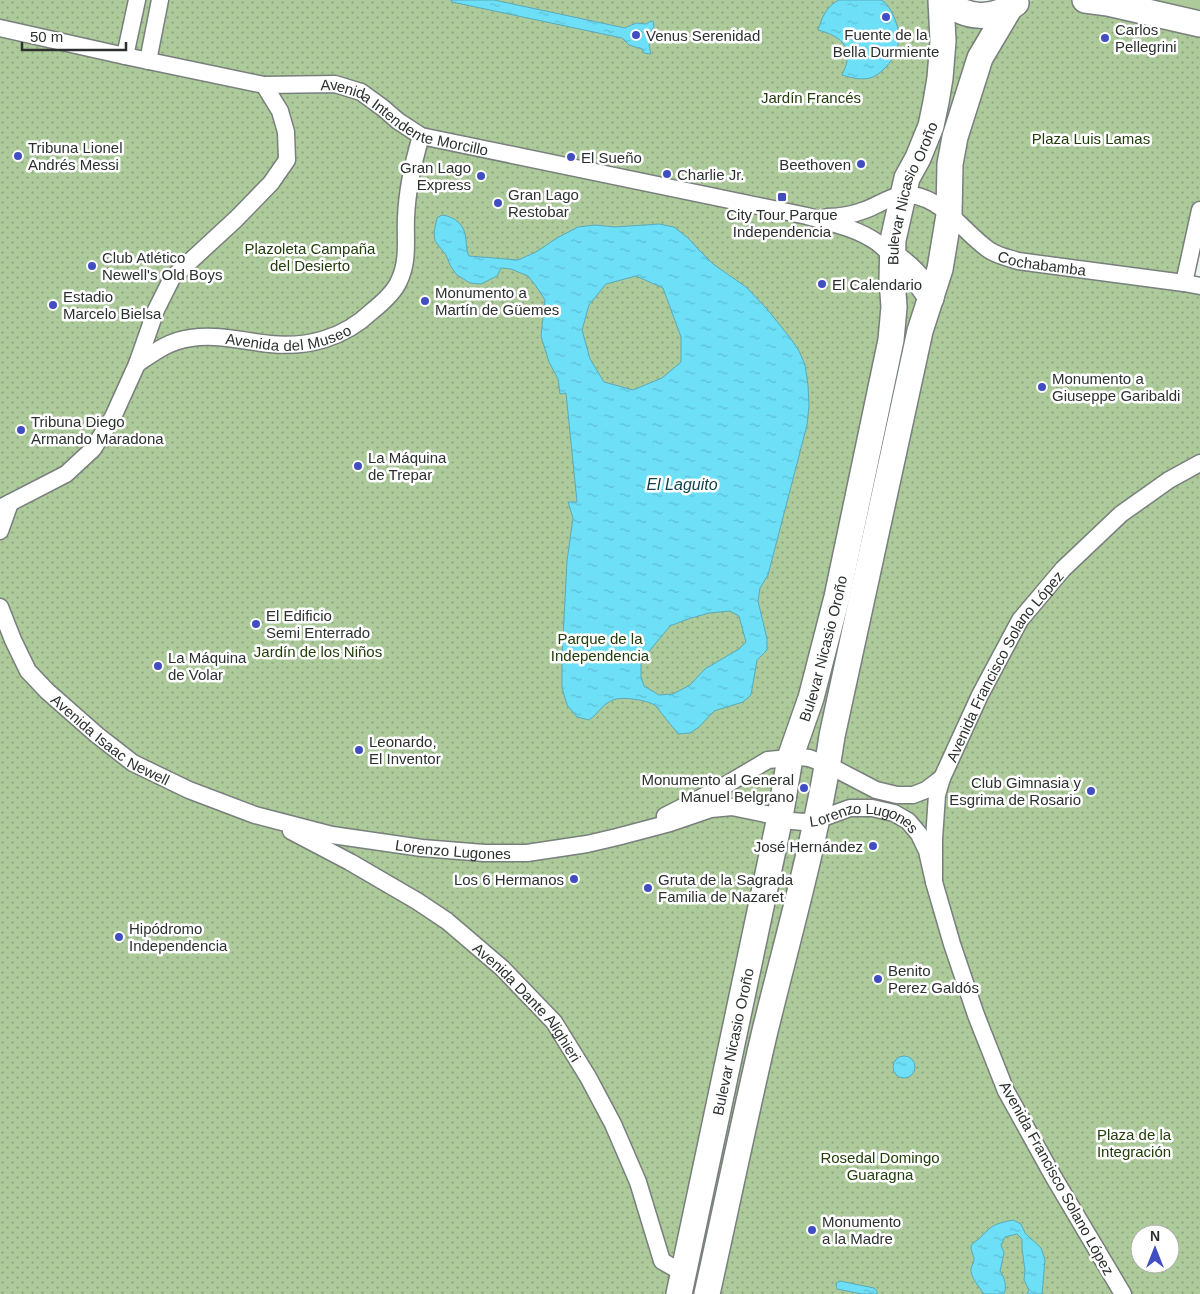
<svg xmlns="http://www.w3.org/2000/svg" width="1200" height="1294" viewBox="0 0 1200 1294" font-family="Helvetica,sans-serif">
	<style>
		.green { fill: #adca9b }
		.park { fill: url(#park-dots); fill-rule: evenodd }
		.water { fill: url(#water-ripples); stroke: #5aaabb; fill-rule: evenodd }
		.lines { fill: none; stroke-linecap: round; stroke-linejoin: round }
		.street-casing { stroke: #787f7d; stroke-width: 19 }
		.primary-casing { stroke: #787f7d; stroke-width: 28 }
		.street { stroke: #fff; stroke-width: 16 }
		.primary { stroke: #fff; stroke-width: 25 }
		.poi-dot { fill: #414ec2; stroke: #fff; stroke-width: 2 }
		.labels { text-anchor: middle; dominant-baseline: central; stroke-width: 5; stroke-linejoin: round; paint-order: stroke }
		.poi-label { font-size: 15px; fill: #2c302f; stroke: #fff; text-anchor: start }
		.park-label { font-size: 15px; fill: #223e0a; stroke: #fff }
		.street-label { font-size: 15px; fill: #2c302f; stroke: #fff }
		.water-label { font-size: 16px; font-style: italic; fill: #0f444d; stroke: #fff }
	</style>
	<defs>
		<pattern id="park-dots" width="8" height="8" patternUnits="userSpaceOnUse" patternTransform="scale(1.25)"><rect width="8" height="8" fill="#adca9b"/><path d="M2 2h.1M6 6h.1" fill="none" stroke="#8da47f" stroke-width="1.8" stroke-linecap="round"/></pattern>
		<pattern id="water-ripples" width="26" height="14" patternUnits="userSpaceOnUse" patternTransform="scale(1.25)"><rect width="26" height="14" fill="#6ddff7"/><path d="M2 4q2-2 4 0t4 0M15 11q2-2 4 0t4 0" fill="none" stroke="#5fc0d4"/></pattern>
	</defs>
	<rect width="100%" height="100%" fill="#ecf5f2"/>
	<path class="green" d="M1085,0h115v24z"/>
	<path class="park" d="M0,0h945l5,5 68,-3 16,-2h51l115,24v186l-16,73 16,3v1008h-1200zM1140,1234h30v30h-30z"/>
	<path class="water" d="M451,0h43l131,28 11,-5 10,1 3,-2 4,-1 1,5c-6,10 -6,17 -3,28l-7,-1 -2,-4 -13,-4 -7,-7 -170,-36z
		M839,0c8,0 36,0 42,0 5,2 8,7 10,11 6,10 9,23 7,34 -2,12 -14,27 -25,32 -10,4 -21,1 -31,-2 13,-26 2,-38 -24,-45 4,-12 8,-24 21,-30z
		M442,215c14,2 23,10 24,25 1,6 0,10 3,16l49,4 18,-8 21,-14 21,-11 17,-2 20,2 44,-3 15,3 14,11 12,13 13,13 33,23 21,22 24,30 8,12 6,14 3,20 1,21 -2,19 -39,150 -8,13 -2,13 9,38v11l-10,10 -6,35 -8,7 -29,9 -15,16 -9,6 -12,1c-5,-7 -10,-12 -15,-19 -3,-2 -4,-7 -7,-9 -7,-6 -35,-10 -43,-6 -11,4 -14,13 -24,20l-12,-3 -10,-12 -5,-17v-32l5,-95 6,-43 -5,-16h9l-11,-109 -6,1 -2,-15 -9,-17 -8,-26 4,-36 -9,-14 -8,-10 -17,-7 -10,-1 -4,8 -16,8 -11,-1 -13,-8 -6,-8 -5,-12 -11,-14 -1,-9 3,-14zM636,276l27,12 18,49v25l-19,16 -29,12 -29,-8 -14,-23 -8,-29 7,-25 17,-21zM730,611l9,5 7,26 -7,7 -34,20 -15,16 -17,9 -14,1 -15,-9 -3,-9v-16l29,-35 18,-7 21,-6z
		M893 1067a11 11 0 1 1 22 0a11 11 0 1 1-22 0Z
		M1013,1220l8,4 4,9 16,15 4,12 -3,34h-15l2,-4 -5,-10 1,-9 -3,-23v-9l-5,-5 -12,3 -4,8 3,8 -4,18c5,8 7,15 4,23h-20c-4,-6 -14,-17 -13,-25 0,-4 4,-6 3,-11 -1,-4 -3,-7 -3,-12 2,-4 6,-5 9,-8 13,-14 15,-14 33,-18z
		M840,1281l34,7 3,3v3h-15l-25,-5 -1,-6z"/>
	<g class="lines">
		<g class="street-casing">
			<g id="street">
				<path id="s1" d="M0,28l125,28 139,29 71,-1 26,8 22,16 15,13 23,15 386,80c24,7 50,12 71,27 5,4 10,9 15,14"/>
				<path d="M125,56l12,-56"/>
				<path d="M148,61l12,-61"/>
				<path id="s2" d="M827,217c13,0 25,-2 38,-7 14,-5 31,-18 47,-15 33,5 51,37 77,55 9,6 20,8 29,11l166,22 16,3"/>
				<path d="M1184,283l16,-73"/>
				<path id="s3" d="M137,364c18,-12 31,-23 54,-26 28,-4 51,3 79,6 37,4 74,-6 101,-32 10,-8 23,-19 28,-31 10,-21 6,-41 7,-63 1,-28 7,-55 15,-82"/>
				<path d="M0,508l66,-34 27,-25 20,-32 24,-53 19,-54 16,-32 64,-59 35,-36 16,-23 -1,-28 -6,-21 -16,-26"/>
				<path d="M0,531l10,-28"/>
				<path id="s4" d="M0,607l13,33 15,31 19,20 50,44 36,28 56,27 66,25 77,20 90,13 62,5h43l60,-9 30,-7 53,-14 41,-14 21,-2 48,10 12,4 12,1 13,-2 33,-12h22l22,5 14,8 11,13 8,17 7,31"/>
				<path d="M665,816l59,-30 44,-26 32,-3 9,1 19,7 48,25 21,5h16l13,-5 16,-12"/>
				<path id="s5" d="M291,831l59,31 67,39 30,20 55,47 52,54 34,55 25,47 25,58 24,79 21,12"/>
				<path id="s6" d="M1123,1294l-70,-118 -47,-85 -30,-76 -24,-71 -18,-62v-43l3,-44 5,-17 38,-83 40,-75 43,-51 58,-55 48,-34 31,-17"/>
			</g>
		</g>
		<g class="primary-casing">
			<g id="primary">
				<path d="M945,0c21,20 49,20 71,3"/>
				<path d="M1085,0l23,3 92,21"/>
				<path d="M893,257c17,12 27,23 38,41"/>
				<path id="s7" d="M679,1294l101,-477 10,-59 21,-60 26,-101 54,-257 3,-33 -2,-28 1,-39 14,-62 11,-20 13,-32 5,-24 4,-24 3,-37 -2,-41"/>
				<path d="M707,1294c19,-86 37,-173 57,-259 24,-99 53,-198 68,-299l88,-405 20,-62 9,-54 1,-51 5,-27 25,-79 29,-49"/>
			</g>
		</g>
		<use href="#street" class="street"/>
		<use href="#primary" class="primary"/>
	</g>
	<g class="poi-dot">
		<circle cx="886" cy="17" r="5"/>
		<circle cx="636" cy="35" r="5"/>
		<circle cx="1105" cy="38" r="5"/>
		<circle cx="18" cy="156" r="5"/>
		<circle cx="571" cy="157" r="5"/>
		<circle cx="861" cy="164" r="5"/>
		<circle cx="667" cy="174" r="5"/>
		<circle cx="481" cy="176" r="5"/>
		<rect x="777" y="192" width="10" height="10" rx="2.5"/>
		<circle cx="498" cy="203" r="5"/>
		<circle cx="92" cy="266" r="5"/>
		<circle cx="822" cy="284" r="5"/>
		<circle cx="425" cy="301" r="5"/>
		<circle cx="53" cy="305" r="5"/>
		<circle cx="1042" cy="387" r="5"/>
		<circle cx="21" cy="430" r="5"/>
		<circle cx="358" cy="466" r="5"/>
		<circle cx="256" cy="624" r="5"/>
		<circle cx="158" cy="666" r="5"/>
		<circle cx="359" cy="750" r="5"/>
		<circle cx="804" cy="788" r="5"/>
		<circle cx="1091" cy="791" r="5"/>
		<circle cx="873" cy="846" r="5"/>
		<circle cx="574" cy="879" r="5"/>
		<circle cx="648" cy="888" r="5"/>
		<circle cx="119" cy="937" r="5"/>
		<circle cx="878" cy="979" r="5"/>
		<circle cx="812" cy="1230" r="5"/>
	</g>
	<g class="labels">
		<g class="poi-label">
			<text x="1115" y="29">Carlos<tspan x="1115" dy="17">Pellegrini</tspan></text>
			<text x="886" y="34" text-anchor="middle">Fuente de la<tspan x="886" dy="17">Bella Durmiente</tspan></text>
			<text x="646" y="35">Venus Serenidad</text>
			<text x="28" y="147">Tribuna Lionel<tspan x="28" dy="17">Andrés Messi</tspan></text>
			<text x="581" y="157">El Sueño</text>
			<text x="851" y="164" text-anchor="end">Beethoven</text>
			<text x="471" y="167" text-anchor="end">Gran Lago<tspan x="471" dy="17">Express</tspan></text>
			<text x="677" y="174">Charlie Jr.</text>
			<text x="508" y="194">Gran Lago<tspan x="508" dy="17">Restobar</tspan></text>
			<text x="782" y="214" text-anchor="middle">City Tour Parque<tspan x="782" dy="17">Independencia</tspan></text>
			<text x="102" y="257">Club Atlético<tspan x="102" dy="17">Newell's Old Boys</tspan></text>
			<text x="832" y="284">El Calendario</text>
			<text x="435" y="292">Monumento a<tspan x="435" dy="17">Martín de Güemes</tspan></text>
			<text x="63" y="296">Estadio<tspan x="63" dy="17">Marcelo Bielsa</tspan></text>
			<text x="1052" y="378">Monumento a<tspan x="1052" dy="17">Giuseppe Garibaldi</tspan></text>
			<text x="31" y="421">Tribuna Diego<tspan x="31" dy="17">Armando Maradona</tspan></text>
			<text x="368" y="457">La Máquina<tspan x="368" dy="17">de Trepar</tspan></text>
			<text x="266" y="615">El Edificio<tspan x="266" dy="17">Semi Enterrado</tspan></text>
			<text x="168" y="657">La Máquina<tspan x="168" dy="17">de Volar</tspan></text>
			<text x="369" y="741">Leonardo,<tspan x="369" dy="17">El Inventor</tspan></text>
			<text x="794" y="779" text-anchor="end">Monumento al General<tspan x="794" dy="17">Manuel Belgrano</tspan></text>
			<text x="1081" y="782" text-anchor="end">Club Gimnasia y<tspan x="1081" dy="17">Esgrima de Rosario</tspan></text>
			<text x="863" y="846" text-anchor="end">José Hernández</text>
			<text x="564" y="879" text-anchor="end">Los 6 Hermanos</text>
			<text x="658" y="879">Gruta de la Sagrada<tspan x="658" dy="17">Familia de Nazaret</tspan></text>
			<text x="129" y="928">Hipódromo<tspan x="129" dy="17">Independencia</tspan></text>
			<text x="888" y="970">Benito<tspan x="888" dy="17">Perez Galdós</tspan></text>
			<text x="822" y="1221">Monumento<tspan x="822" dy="17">a la Madre</tspan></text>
		</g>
		<g class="park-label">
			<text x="811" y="97">Jardín Francés</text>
			<text x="1091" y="138">Plaza Luis Lamas</text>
			<text x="310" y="248">Plazoleta Campaña<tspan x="310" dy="17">del Desierto</tspan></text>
			<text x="600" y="638">Parque de la<tspan x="600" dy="17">Independencia</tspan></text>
			<text x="318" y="651">Jardín de los Niños</text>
			<text x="1134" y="1134">Plaza de la<tspan x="1134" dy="17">Integración</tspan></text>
			<text x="880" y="1157">Rosedal Domingo<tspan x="880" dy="17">Guaragna</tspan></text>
		</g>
		<g class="street-label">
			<text stroke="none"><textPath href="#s1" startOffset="419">Avenida Intendente Morcillo</textPath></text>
			<text stroke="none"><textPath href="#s7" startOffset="1128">Bulevar Nicasio Oroño</textPath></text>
			<text stroke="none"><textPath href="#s2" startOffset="240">Cochabamba</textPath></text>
			<text stroke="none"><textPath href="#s3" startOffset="159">Avenida del Museo</textPath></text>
			<text stroke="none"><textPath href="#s7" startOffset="662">Bulevar Nicasio Oroño</textPath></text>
			<text stroke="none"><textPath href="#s6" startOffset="689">Avenida Francisco Solano López</textPath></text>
			<text stroke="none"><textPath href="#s4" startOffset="178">Avenida Isaac Newell</textPath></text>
			<text stroke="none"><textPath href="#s4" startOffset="966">Lorenzo Lugones</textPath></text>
			<text stroke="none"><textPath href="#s4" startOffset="544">Lorenzo Lugones</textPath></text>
			<text stroke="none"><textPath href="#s5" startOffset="295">Avenida Dante Alighieri</textPath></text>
			<text stroke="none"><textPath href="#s7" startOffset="258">Bulevar Nicasio Oroño</textPath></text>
			<text transform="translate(1057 1178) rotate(61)">Avenida Francisco Solano López</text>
		</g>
		<g class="water-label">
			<text x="682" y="484">El Laguito</text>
		</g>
	</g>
	<g transform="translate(1155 1249)"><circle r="24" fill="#ffffff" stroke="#abacac"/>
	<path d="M0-4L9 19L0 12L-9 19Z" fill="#414ec2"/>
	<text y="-8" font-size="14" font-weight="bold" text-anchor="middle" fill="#2c302f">N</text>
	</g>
	<path d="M22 42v8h104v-8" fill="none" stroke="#2c302f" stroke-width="2.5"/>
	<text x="30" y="42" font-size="15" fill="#2c302f" stroke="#ffffff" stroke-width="4" paint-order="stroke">50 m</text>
</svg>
